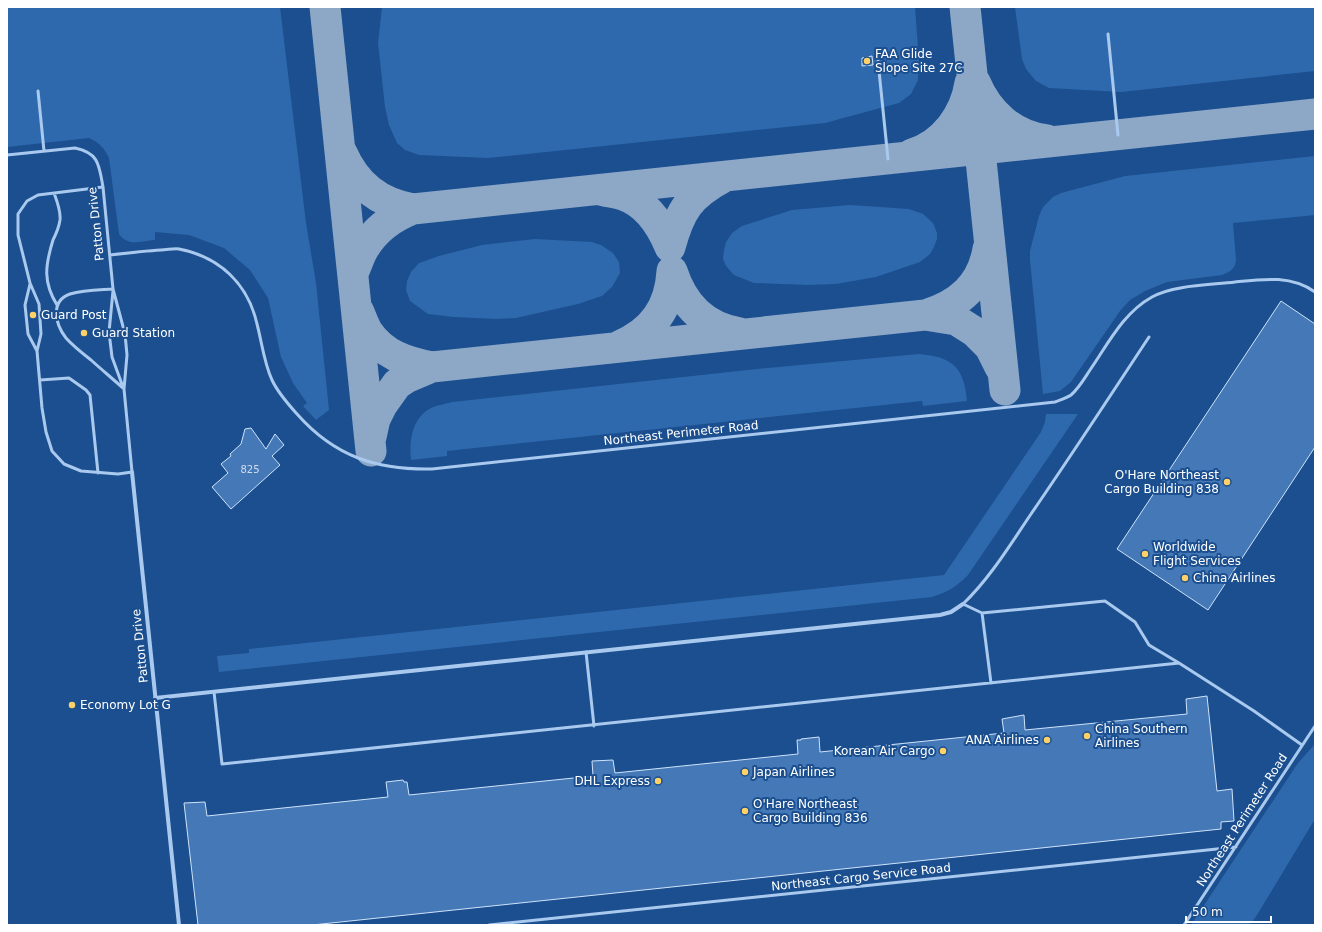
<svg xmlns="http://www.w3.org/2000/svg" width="1322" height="932" viewBox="0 0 1322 932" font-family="'DejaVu Sans',sans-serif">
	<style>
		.green { fill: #2e69ad }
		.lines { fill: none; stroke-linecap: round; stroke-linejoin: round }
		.taxiway { stroke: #8da7c7; stroke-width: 31 }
		.building { fill: #4478b7; stroke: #cfe3fa }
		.lane { stroke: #a9c9ee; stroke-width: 3 }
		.street { stroke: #a9c9ee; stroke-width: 4 }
		.poi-dot { fill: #ffd166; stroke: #1b4f8f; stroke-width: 1.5 }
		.labels { text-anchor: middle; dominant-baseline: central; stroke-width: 4; stroke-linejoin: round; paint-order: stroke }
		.number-label { font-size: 10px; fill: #d0dded }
		.poi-label { font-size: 12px; fill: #fff; stroke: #1b4f8f; text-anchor: start }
		.street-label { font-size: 12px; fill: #fff; stroke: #1b4f8f }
	</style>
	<rect width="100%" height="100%" fill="#1b4f8f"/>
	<path class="green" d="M7,7h273l26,216 10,60 13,127 -13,10 -13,-14 4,-3 -14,-20 -12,-26 -13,-59 -18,-28 -26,-22 -35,-13 -34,-3v8c-14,1 -27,7 -36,-6l-10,-76c-5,-10 -9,-15 -20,-20l-82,9z
		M382,7h533l4,54 -1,19 -7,14 -12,9 -74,20 -337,35 -69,-3 -14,-5 -8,-7 -8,-18 -4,-18 -7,-64z
		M1015,7h300v64l-194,21 -72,-4 -13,-7 -10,-12 -4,-10z
		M1315,156v59l-82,8 3,37c-1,9 -6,12 -14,15l-55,7 -22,9 -15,9 -10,11 -49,71 -11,9 -17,3 -13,-134v-9l9,-35 4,-9 10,-10 8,-4 64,-17z
		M850,205l59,4 14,5 10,9 4,10v6l-3,8 -4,7 -10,8 -44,15 -40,7 -28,1 -54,-2 -20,-8 -8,-9 -3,-7 1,-9 2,-8 6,-9 10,-7 50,-16z
		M535,239l57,3 9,3 12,8 6,9 1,11 -8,14 -10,9 -24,8 -62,14 -19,1 -43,-2 -26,-3 -18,-13 -4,-11 1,-9 4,-9 8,-9 20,-7 43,-11z
		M919,354c34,3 45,13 48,47l-44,5 -1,-5 -475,50v5l-36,4c-2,-20 1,-42 20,-52 6,-3 15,-4 21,-6l305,-33z
		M1046,414h32l-110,161c-12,12 -20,17 -36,22l-713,75 -2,-16 32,-3v-4l695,-74 97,-143 4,-10z
		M1315,744v75l-58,96 -7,10h-59l107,-162z"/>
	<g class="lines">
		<path class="taxiway" d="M325,7l46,444
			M965,7l40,383
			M975,82c13,31 38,54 72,58
			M342,153c14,32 37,50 71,56
			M912,154c32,-10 53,-39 58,-71
			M604,191c6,1 13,2 19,4 24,8 38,30 47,52 10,-37 19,-51 54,-70
			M988,249c-6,36 -29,56 -63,66l31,5 19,12 15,15 10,20
			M353,273c4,-8 6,-16 10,-23 12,-21 29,-33 50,-41l902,-95
			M359,312c3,7 5,14 9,20 16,23 38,30 64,35l-26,11 -9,6 -15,21 -7,14 -4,18
			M619,346c34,-14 51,-39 53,-75 11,34 32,56 68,62
			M432,367l493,-52"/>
	</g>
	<path class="building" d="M872,56l1,9 -11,1v-8z
		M1281,301l34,23v123l-107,163 -91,-61z
		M251,428l15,21 9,-15 9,11 -12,11 8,9 -49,44 -19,-22 16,-14 -7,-9 10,-8 -1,-2 11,-10 4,-15z
		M1207,696l10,95 15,-2 2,32 -13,1v7l-909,96h-114l-14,-122 21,-1 2,14 181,-19 -2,-15 17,-2 1,2h3l2,13 184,-19 -1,-15 21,-1 2,13 183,-19 -1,-14h4v-1l18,-2 1,15 184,-19 -2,-14 22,-4 1,15 152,-15 10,-1 -1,-15z"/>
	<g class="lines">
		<path class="lane" d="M1108,34l10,101
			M878,61l10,98
			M38,91l6,60
			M7,155l68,-7c24,5 24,17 28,39l10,102 12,45 2,21 -3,34 8,83 -14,2 -37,-3 -17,-7 -12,-13 -6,-19 -4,-24 -5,-57 4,-17 -2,-30 -9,-21 -12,-48v-21l9,-13 11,-6 65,-8
			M54,193c3,8 7,18 6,27 -1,7 -4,14 -7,20 -8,26 -10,42 4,65
			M110,255c17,-2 34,-4 51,-5 6,0 13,-2 18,-1 41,8 69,35 78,75 5,19 7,39 15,56 6,13 16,24 25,34 38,43 80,56 135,55l623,-67c5,-2 12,-4 16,-7 8,-7 13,-16 19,-25 18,-26 33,-57 62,-73 21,-12 59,-12 83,-15 28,-3 56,-7 80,10
			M30,284l-5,21 3,29 9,17
			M113,289c-13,1 -29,1 -43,5 -20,7 -15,30 -4,44 7,8 16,15 25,22 11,10 22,19 33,29
			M113,291l-4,41 3,25 11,30
			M40,380l29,-2 17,12 4,5 8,78
			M982,613l-19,-9c27,-26 47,-59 68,-90 40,-58 79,-118 118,-177
			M586,652l8,74
			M991,683l-9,-70 123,-12 30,21 14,23 30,18
			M214,692l8,72 957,-101 75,48 48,34
			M489,925l747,-78
			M1184,925l131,-199"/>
		<path class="street" d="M132,472l47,453
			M155,698l785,-83 11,-3 12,-8"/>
	</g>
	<g class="poi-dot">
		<circle cx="867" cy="61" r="4"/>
		<circle cx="33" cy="315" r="4"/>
		<circle cx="84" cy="333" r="4"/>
		<circle cx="1227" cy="482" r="4"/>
		<circle cx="1145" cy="554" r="4"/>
		<circle cx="1185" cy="578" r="4"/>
		<circle cx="72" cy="705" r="4"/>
		<circle cx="1087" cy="736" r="4"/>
		<circle cx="1047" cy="740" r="4"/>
		<circle cx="943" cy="751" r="4"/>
		<circle cx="745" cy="772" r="4"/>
		<circle cx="658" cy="781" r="4"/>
		<circle cx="745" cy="811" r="4"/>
	</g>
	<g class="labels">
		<g class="number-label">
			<text x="250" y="469">825</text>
		</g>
		<g class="poi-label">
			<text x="875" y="54">FAA Glide<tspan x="875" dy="14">Slope Site 27C</tspan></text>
			<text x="41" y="315">Guard Post</text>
			<text x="92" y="333">Guard Station</text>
			<text x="1219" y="475" text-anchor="end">O'Hare Northeast<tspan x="1219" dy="14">Cargo Building 838</tspan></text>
			<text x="1153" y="547">Worldwide<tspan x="1153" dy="14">Flight Services</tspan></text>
			<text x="1193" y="578">China Airlines</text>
			<text x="80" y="705">Economy Lot G</text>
			<text x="1095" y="729">China Southern<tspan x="1095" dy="14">Airlines</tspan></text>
			<text x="1039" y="740" text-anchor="end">ANA Airlines</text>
			<text x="935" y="751" text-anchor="end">Korean Air Cargo</text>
			<text x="753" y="772">Japan Airlines</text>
			<text x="650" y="781" text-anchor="end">DHL Express</text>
			<text x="753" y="804">O'Hare Northeast<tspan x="753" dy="14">Cargo Building 836</tspan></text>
		</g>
		<g class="street-label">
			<text transform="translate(96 224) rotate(-96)">Patton Drive</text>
			<text transform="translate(681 433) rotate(-6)">Northeast Perimeter Road</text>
			<text transform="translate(140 646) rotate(-96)">Patton Drive</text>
			<text transform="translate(1242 820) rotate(-57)">Northeast Perimeter Road</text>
			<text transform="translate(861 877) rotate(-6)">Northeast Cargo Service Road</text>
		</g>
	</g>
	<rect width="1322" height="932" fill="none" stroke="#ffffff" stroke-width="16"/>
	<path d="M1186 916v6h85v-6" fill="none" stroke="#ffffff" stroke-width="2"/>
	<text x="1192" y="916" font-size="12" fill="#ffffff" stroke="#1b4f8f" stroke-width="3" paint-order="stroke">50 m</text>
</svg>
